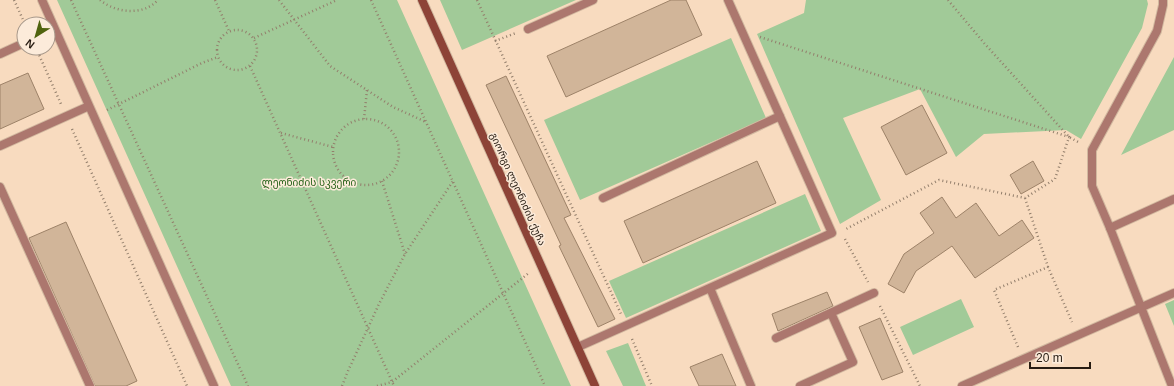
<svg xmlns="http://www.w3.org/2000/svg" width="1174" height="386" viewBox="0 0 1174 386" font-family="Helvetica,'Noto Sans Georgian',sans-serif">
	<style>
		.green { fill: #a1ca98 }
		.building { fill: #d1b599; stroke: #9d8268 }
		.lines { fill: none; stroke-linecap: round; stroke-linejoin: round }
		.lane-casing { stroke: #d2b9a0; stroke-width: 10 }
		.street-casing { stroke: #d2b9a0; stroke-width: 10 }
		.secondary-casing { stroke: #d2b9a0; stroke-width: 10 }
		.path { stroke: #937f6c; stroke-width: 2.5; stroke-dasharray: 1 3; stroke-linecap: butt }
		.lane { stroke: #ac776e; stroke-width: 8 }
		.street { stroke: #ac776e; stroke-width: 8 }
		.secondary { stroke: #8d4337; stroke-width: 8 }
		.labels { text-anchor: middle; dominant-baseline: central; stroke-width: 3; stroke-linejoin: round; paint-order: stroke }
		.park-label { font-size: 10px; fill: #256117; stroke: #fcebda }
		.street-label { font-size: 10px; fill: #271c12; stroke: #fcebda }
	</style>
	<rect width="100%" height="100%" fill="#f8dbbf"/>
	<path class="green" d="M57,0h340l174,386h-340z
		M440,0h136l-114,50z
		M806,0h341l1,4 -6,24 -61,111 -15,-9 -82,4 -28,23 -36,-68 -77,29 38,82 -41,24 -83,-190 47,-21z
		M731,38l35,80 -186,82 -36,-80z
		M1174,57v73l-53,25z
		M805,194l16,37 -195,87 -17,-37z
		M961,299l13,28 -61,28 -13,-28z
		M1174,300v26l-9,-22z
		M628,343l18,43h-23l-17,-35z"/>
	<path class="building" d="M671,0h15l16,35 -136,62 -19,-41z
		M28,73l16,36 -44,20v-44z
		M506,76l65,139 -7,3 51,101 -17,8 -39,-81 2,-1 -75,-160z
		M922,105l25,48 -41,22 -25,-48z
		M757,161l19,42 -133,60 -19,-42z
		M1033,161l11,20 -23,13 -11,-19z
		M942,197l14,21 20,-15 23,33 23,-16 12,18 -59,40 -23,-32 -36,25 -12,22 -16,-9 16,-30 30,-21 -14,-20z
		M66,222l71,159 -11,5h-31l-66,-148z
		M827,292l6,14 -55,25 -6,-17z
		M880,318l23,54 -21,8 -23,-53z
		M722,354l14,32h-37l-9,-19z"/>
	<g class="lines">
		<g class="lane-casing">
			<path id="lane" d="M0,54l24,-11
				M0,187l90,199
				M1110,228l64,-29
				M776,338l98,-45
				M800,386l53,-24 -22,-49
				M962,386l180,-79"/>
		</g>
		<g class="street-casing">
			<path id="street" d="M42,0l172,386
				M1163,0v5l-6,26 -65,119v36l18,42 62,158
				M528,29l65,-29
				M0,146l89,-40
				M603,198l177,-82
				M710,288l41,98
				M1142,307l32,-14
				M578,347l254,-114 -104,-233"/>
		</g>
		<g class="secondary-casing">
			<path id="secondary" d="M422,0l173,386"/>
		</g>
		<path class="path" d="M14,0l11,24
			M71,0l177,386
			M100,0c16,13 43,16 58,0
			M215,0l14,31
			M279,0l51,66 63,41 33,15
			M371,0l174,386
			M477,0l144,314
			M948,0l36,43 85,94 11,6
			M217 50a20 20 0 1 1 40 0a20 20 0 1 1-40 0Z
			M760,37l309,100 -14,42 -30,19 -86,-18 -93,49
			M254,38l83,-38
			M495,41l21,-8
			M36,48l25,56
			M250,66l144,320
			M107,110l95,-47 16,-6
			M364,119l3,-29
			M333 152a33 33 0 1 1 66 0a33 33 0 1 1-66 0Z
			M72,129l115,257
			M281,133l52,14
			M382,181l23,73
			M1025,198l23,69
			M845,239l23,43
			M880,306l40,80
			M632,339l20,47
			M1018,347l-24,-57 54,-23 24,55
			M342,386l6,-15 31,-67 26,-50 48,-73
			M377,386l15,-4 138,-110"/>
		<use href="#lane" class="lane"/>
		<use href="#street" class="street"/>
		<use href="#secondary" class="secondary"/>
	</g>
	<g class="labels">
		<g class="park-label">
			<text x="309" y="182">ლეონიძის სკვერი</text>
		</g>
		<g class="street-label">
			<text transform="translate(518 189) rotate(66)">გიორგი ლეონიძის ქუჩა</text>
		</g>
	</g>
	<g transform="translate(36 36) rotate(217)"><circle r="19" fill="#fcebda" stroke="#a7988a"/>
	<path d="M0-3L7 15L0 10L-7 15Z" fill="#50630e"/>
	<text y="-6" font-size="11" font-weight="bold" text-anchor="middle" fill="#271c12">N</text>
	</g>
	<path d="M1030 362v6h60v-6" fill="none" stroke="#271c12" stroke-width="2"/>
	<text x="1036" y="362" font-size="12" fill="#271c12" stroke="#fcebda" stroke-width="3" paint-order="stroke">20 m</text>
</svg>
